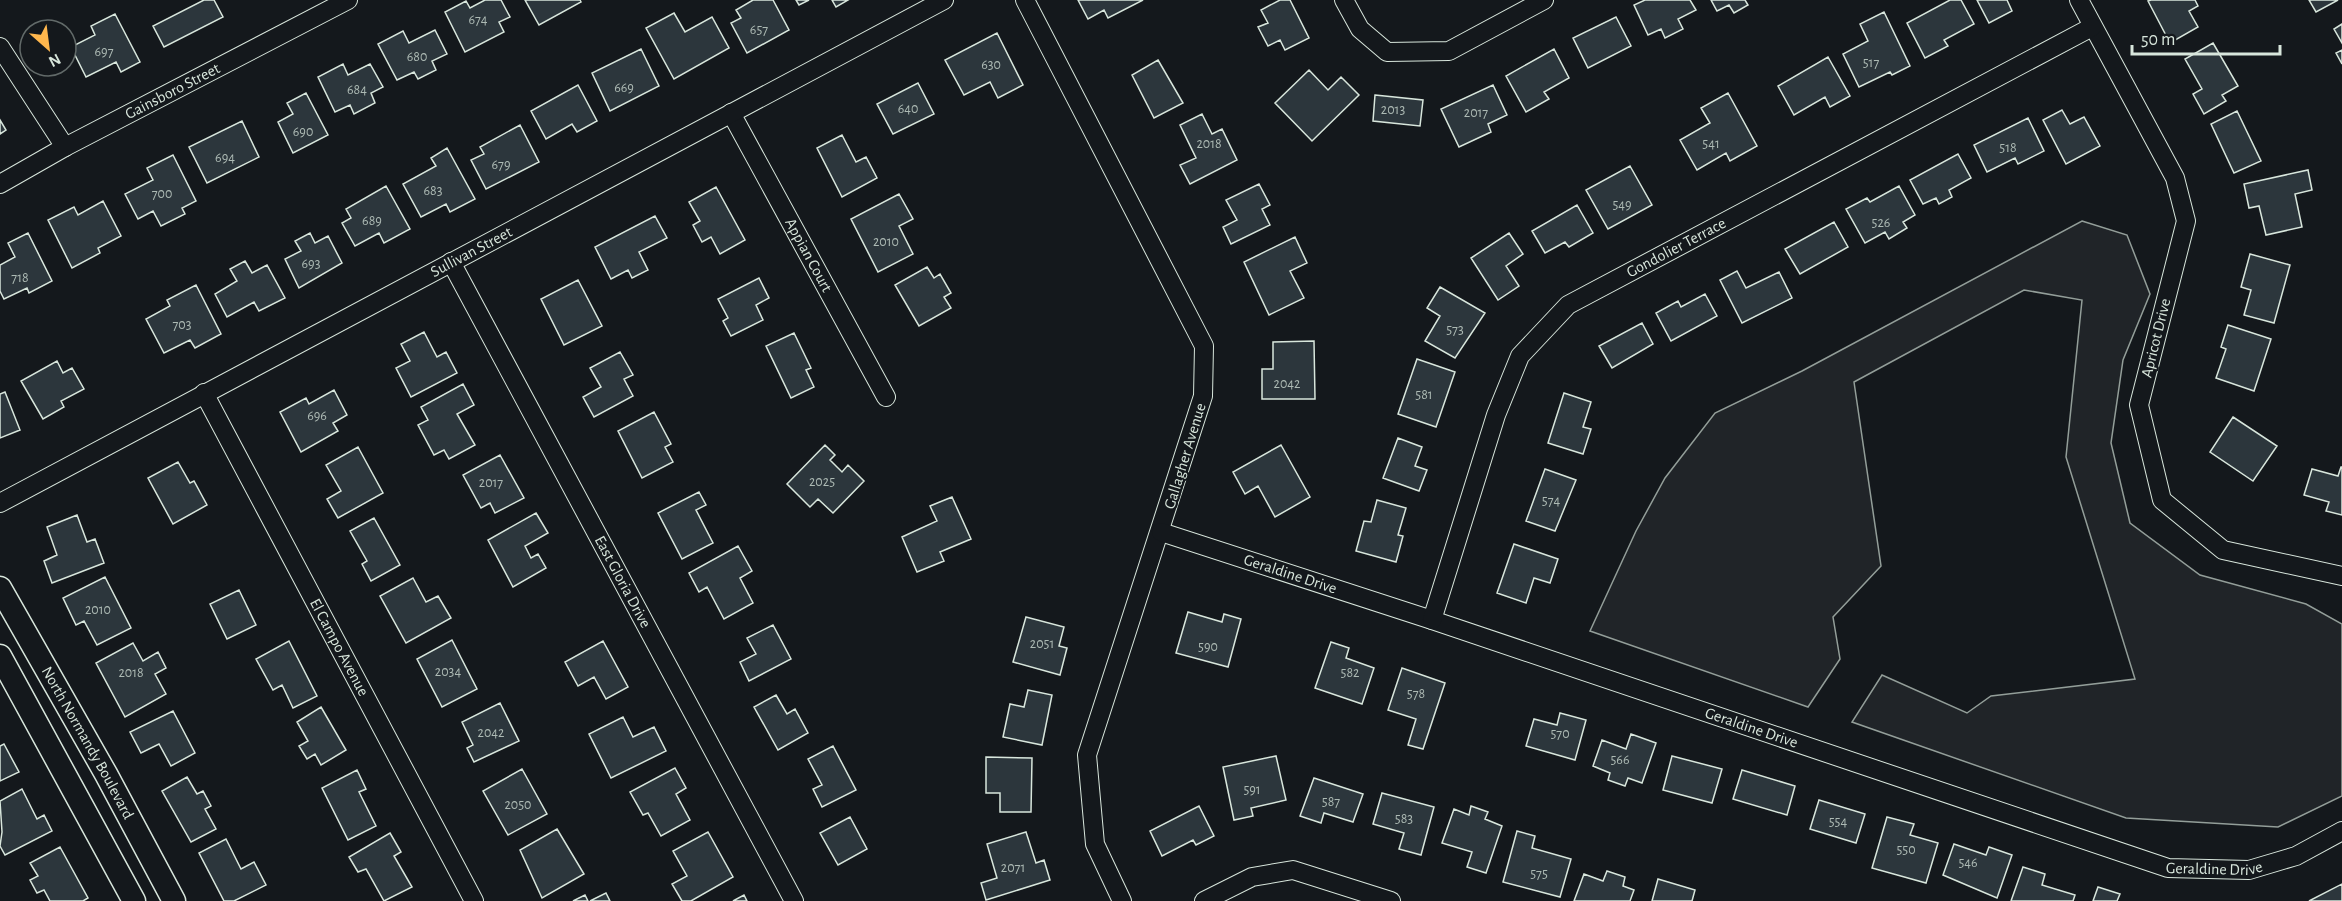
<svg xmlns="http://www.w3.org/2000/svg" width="2342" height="901" viewBox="0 0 2342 901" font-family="'Alegreya Sans',sans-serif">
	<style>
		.green { fill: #202428; stroke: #939e99; stroke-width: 1.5 }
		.building { fill: #2c363c; stroke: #d8e6dc; stroke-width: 1.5 }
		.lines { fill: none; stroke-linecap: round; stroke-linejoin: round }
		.minor-casing { stroke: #d8e6dc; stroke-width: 20 }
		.tertiary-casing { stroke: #d8e6dc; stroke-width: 25 }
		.minor { stroke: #14181c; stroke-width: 18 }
		.tertiary { stroke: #14181c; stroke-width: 22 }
		.labels { text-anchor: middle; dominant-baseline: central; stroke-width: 4.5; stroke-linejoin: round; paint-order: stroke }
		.number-label { font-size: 14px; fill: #adbab4 }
		.street-label { font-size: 16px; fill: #d8e6dc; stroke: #14181c }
	</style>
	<rect width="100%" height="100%" fill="#14181c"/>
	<path class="green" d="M2082,221l45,14 23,59 -27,66 -12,83 19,80 70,52 106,29 36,20v172l-64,31 -152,-9 -274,-96 30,-47 85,38 24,-17 144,-17 -69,-222 16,-157 -58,-10 -170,92 27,184 -48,51 7,42 -32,48 -218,-76 46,-100 29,-53 50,-65 87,-42z"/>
	<path class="building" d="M204,0h10l9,17 -59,30 -11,-21z
		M485,0h16l9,17 -11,5 5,10 -39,20 -20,-40 21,-11 4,7z
		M525,0h55l1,2 -42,23z
		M753,0h20l16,30 -42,23 -16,-30 10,-5 -5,-8z
		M796,0h13l-10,5z
		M832,0h16l-12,7z
		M1078,0h65l-35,18 -4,-8 -16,9z
		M1280,0h10l19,38 -24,12 -5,-10 -12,6 -10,-19 10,-4 -7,-13z
		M1645,0h45l6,10 -18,9 5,10 -18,9 -4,-9 -13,6 -14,-30z
		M1711,0h34l3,5 -14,8 -5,-8 -12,6z
		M1950,0h11l13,24 -30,16 4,6 -23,12 -18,-35z
		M1977,0h30l5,11 -23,12z
		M2151,0h44l3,6 -9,5 9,16 -28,16 -22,-42z
		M2309,0h29l-22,12z
		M1884,12l26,54 -18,9 -2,-3 -31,15 -16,-33 25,-13 -8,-17z
		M674,13l11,19 27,-15 17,31 -55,31 -28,-51z
		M115,14l25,48 -19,10 -5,-10 -30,15 -15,-30 24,-12 -4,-9z
		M1616,17l15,29 -43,22 -15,-30z
		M2342,24v19l-8,-14z
		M435,30l12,24 -15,7 4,9 -18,9 -4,-7 -17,8 -19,-36 25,-13 6,12z
		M997,33l26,52 -25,13 -8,-16 -26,13 -19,-35z
		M2213,43l25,43 -16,9 4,6 -22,13 -11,-20 9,-5 -17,-30z
		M641,49l18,37 -49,25 -18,-38z
		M1554,49l15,29 -25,14 5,7 -23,13 -20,-36z
		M2342,50v14l-6,-11z
		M1828,57l22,39 -20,11 -5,-10 -31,18 -16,-29z
		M1158,60l25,43 -29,15 -22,-43z
		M343,64l5,11 22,-11 13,23 -12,6 4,10 -21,11 -4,-9 -15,7 -17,-35z
		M1309,70l19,20 13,-13 18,18 -47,46 -37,-38z
		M918,83l16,31 -41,20 -16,-30z
		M578,85l19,36 -20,11 -5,-8 -26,15 -15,-28z
		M1493,85l14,30 -19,9 3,8 -32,15 -18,-38z
		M306,93l22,42 -35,18 -15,-31 15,-8 -6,-11z
		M1728,93l29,53 -27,15 -4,-8 -29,17 -17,-30 30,-17 -9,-15z
		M1375,95l48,5 -3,26 -47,-5z
		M2062,110l8,14 14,-7 16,29 -34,18 -23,-44z
		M2237,111l24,50 -27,12 -23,-49z
		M1202,114l10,20 10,-5 15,31 -47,24 -10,-19 16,-7 -16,-33z
		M2028,118l16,33 -26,13 -3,-6 -28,14 -13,-27z
		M0,120l6,10 -6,4z
		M242,121l17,36 -52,26 -18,-36z
		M520,125l19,37 -53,27 -15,-29 13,-6 -4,-7z
		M842,135l14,27 10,-5 11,21 -35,19 -25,-49z
		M447,148l28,51 -25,13 -4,-8 -25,13 -18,-33 33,-18 -5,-8z
		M1958,154l13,24 -22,12 3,7 -13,7 -3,-6 -13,6 -13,-24z
		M173,155l23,46 -14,7 3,6 -24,12 -8,-15 -15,8 -13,-25 28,-14 -6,-12z
		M1630,166l22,39 -44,24 -22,-39z
		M2308,170l4,20 -17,4 7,33 -36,8 -7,-29 -10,2 -5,-24z
		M1259,184l11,21 -8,4 8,16 -39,19 -8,-17 14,-7 -11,-20z
		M386,186l24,43 -26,14 -5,-10 -24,13 -13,-23 9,-5 -5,-9z
		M1899,186l16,29 -12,7 4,6 -18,11 -4,-7 -20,11 -19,-34 21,-11 3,4z
		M716,187l29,53 -25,14 -9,-17 -9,5 -9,-17 7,-4 -11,-19z
		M899,194l14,25 -14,7 14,28 -35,18 -27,-53z
		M103,201l18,35 -23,12 2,5 -28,15 -24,-48 26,-13 4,8z
		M1577,205l16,28 -24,14 -4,-5 -20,11 -13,-22z
		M655,216l12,22 -28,14 9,18 -16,8 -4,-8 -17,9 -16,-32z
		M1834,222l14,25 -48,27 -15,-25z
		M28,233l24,48 -23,12 -2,-5 -23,11 -4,-8v-26l15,-8 -7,-14z
		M310,233l5,10 13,-7 14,27 -43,25 -14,-29 16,-8 -6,-10z
		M1509,233l14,21 -17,12 13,20 -21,14 -27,-42z
		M1295,237l12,26 -17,8 14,27 -35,17 -25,-53z
		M2250,254l40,11 -16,58 -30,-8 7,-25 -10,-3z
		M245,261l7,12 15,-8 18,33 -26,13 -5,-9 -27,15 -12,-23 22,-13 -7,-12z
		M927,267l7,11 6,-4 11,19 -7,4 7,11 -32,18 -24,-41z
		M1737,271l9,17 33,-16 13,26 -50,25 -22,-43z
		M759,278l10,20 -13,7 7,15 -32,16 -8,-15 5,-3 -10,-19z
		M578,280l24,46 -38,19 -23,-46z
		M196,285l25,49 -26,14 -5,-8 -26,13 -18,-34 24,-13 -3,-6z
		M1440,287l45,26 -30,45 -30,-17 15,-25 -13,-8z
		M1705,294l12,22 -46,25 -15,-28 22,-12 3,6z
		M1642,323l11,21 -41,24 -13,-22z
		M2228,325l43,14 -17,52 -38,-13 10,-29 -5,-2z
		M424,332l13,25 9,-5 11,21 -46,24 -15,-29 14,-7 -9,-17z
		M794,333l17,35 -5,2 8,17 -23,11 -25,-52z
		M1314,341l1,58h-53v-30h11v-27z
		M620,352l13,23 -9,4 9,17 -39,21 -11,-20 18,-10 -11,-19z
		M1417,359l38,13 -19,55 -38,-13z
		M57,361l6,12 9,-5 12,21 -23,12 3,6 -21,12 -22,-38z
		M463,384l11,21 -17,9 18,31 -26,14 -5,-9 -10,5 -16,-30 10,-5 -7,-13z
		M334,390l13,25 -14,8 5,8 -37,21 -21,-40 26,-14 3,6z
		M5,392l15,38 -20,8v-44z
		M1564,393l27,9 -8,25 8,2 -8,25 -35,-11z
		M654,412l17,32 -6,3 8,15 -31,16 -24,-47z
		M2233,417l44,29 -24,35 -43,-29z
		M1398,438l24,9 -7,19 12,4 -8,21 -36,-13z
		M825,445l10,10 -5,5 12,12 6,-7 16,16 -31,32 -15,-14 -8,8 -23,-23z
		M1281,445l29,52 -35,20 -17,-31 -13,8 -12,-22z
		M358,447l25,46 -45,25 -11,-19 14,-8 -15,-26z
		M500,455l24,43 -29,15 -5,-10 -9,5 -18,-33z
		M178,462l12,21 4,-2 13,24 -34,19 -25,-46z
		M2341,467h1v48l-16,-4 3,-9 -25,-7 8,-26 26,7z
		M1545,469l31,11 -21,51 -29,-10z
		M699,492l7,13 -10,5 17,33 -31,16 -24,-46z
		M952,497l19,42 -31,13 4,9 -27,11 -15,-35 35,-16 -7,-15z
		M1377,500l29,8 -8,27 5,1 -7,26 -40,-11 8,-30 7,1z
		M536,513l12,20 -23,13 6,12 7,-4 8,14 -33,19 -25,-47z
		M77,515l10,27 8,-3 9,24 -52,20 -8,-22 13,-6 -10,-28z
		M374,518l26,47 -29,16 -9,-17 5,-3 -17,-30z
		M1514,544l44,15 -8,24 -16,-5 -8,25 -29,-10z
		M738,546l14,25 -12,7 13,25 -29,16 -17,-32 -8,5 -10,-19z
		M105,577l26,51 -34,17 -13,-24 -8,4 -13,-27z
		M413,578l13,24 12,-6 13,22 -45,25 -26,-47z
		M239,590l17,35 -29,14 -17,-35z
		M1188,612l34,10 2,-8 17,5 -13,48 -52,-14z
		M1026,617l38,10 -5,19 8,2 -7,27 -47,-13z
		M773,625l18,34 -42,22 -9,-19 16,-8 -9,-16z
		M452,640l25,49 -35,18 -25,-48z
		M289,641l28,55 -24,12 -11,-23 -9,5 -17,-31z
		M603,641l25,46 -22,12 -12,-22 -16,9 -13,-24z
		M1331,642l18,6 -3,10 28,10 -12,36 -47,-16z
		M133,643l10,18 15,-9 8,16 -11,6 11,20 -41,23 -29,-54z
		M1402,668l43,15 -22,66 -15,-4 8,-26 -28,-9z
		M1028,690l24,5 -10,50 -39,-8 7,-33 14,3z
		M776,695l11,19 8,-5 13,24 -30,17 -24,-43z
		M500,703l19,38 -45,21 -7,-14 6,-3 -11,-23z
		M321,707l25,43 -25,15 -6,-11 -8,5 -8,-13 9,-5 -11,-19z
		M173,711l22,42 -24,13 -12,-22 -18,9 -11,-21z
		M1560,713l26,7 -11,40 -49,-14 8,-27 23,6z
		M623,717l10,20 21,-10 12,24 -55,27 -22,-44z
		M1631,734l25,9 -14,40 -14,-5 -3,8 -17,-6 2,-7 -17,-7 9,-26 24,9z
		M4,744l15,28 -19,9v-35z
		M833,746l23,44 -34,17 -9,-18 9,-4 -14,-26z
		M1276,756l10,44 -35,8 2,8 -19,4 -11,-53z
		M1672,756l50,13 -10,34 -49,-13z
		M986,757l46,1 -1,54h-31v-19h-14z
		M675,768l11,20 -10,6 14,26 -29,16 -13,-23 -5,2 -13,-23z
		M522,769l25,45 -39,21 -25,-44z
		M357,770l9,19 -7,3 17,34 -28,14 -26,-52z
		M1742,770l53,16 -8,29 -54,-16z
		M187,777l10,17 6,-3 8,15 -6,3 11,20 -25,13 -29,-51z
		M1314,778l49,16 -10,28 -29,-9 -3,10 -21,-7z
		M22,789l15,30 7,-4 8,16 -47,24 -5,-9 2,-14 -2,-31z
		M1382,793l52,14 -13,48 -22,-6 5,-16 -31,-9z
		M1819,800l46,14 -9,29 -46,-14z
		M1199,806l15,30 -18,9 -3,-5 -31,16 -12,-25z
		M1471,806l17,6 -3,7 17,7 -16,47 -19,-6 5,-15 -30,-9 12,-34 15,6z
		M850,817l17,32 -29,16 -18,-32z
		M1887,817l27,7 -4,11 28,8 -12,40 -54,-15z
		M557,829l27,45 -42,24 -22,-48z
		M1517,831l18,5 -3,12 39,11 -11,38 -57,-15z
		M708,832l25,45 -42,24h-9l-10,-17 15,-8 -14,-25z
		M1026,832l10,31 8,-3 6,20 -64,20 -5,-17 16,-5 -10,-34z
		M390,833l11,19 -7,4 18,31 -28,14 -18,-32 -8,3 -9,-15z
		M226,839l15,30 13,-7 12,23 -32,16h-10l-25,-48z
		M1954,844l32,11 3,-8 23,8 -15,43 -54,-23z
		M60,847l28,51 -5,3h-33l-6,-11 -7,3 -7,-13 8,-4 -8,-13z
		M2023,867l22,7 -3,11 33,10 -2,6h-62z
		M1607,871l18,6 -2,9 11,4 -4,11h-56l10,-27 19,7z
		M1658,879l37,11 -3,11h-40z
		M2342,884v17h-33z
		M2098,887l22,7 -3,7h-24z
		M606,893l4,8h-20z
		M585,895l3,6h-15z
		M744,895l3,6h-14z"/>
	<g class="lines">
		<g class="minor-casing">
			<g id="minor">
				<path d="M1025,0l179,346 -1,50 -116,359 8,89 27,57"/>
				<path d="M1344,0l16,29 27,23 62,-1 95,-51"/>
				<path d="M2079,0l96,178 11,43 -47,184 23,95 61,50 119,26"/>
				<path d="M0,47l65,100"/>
				<path id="s1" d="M731,113l155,284"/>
				<path id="s2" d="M0,184l65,-37 283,-147"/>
				<path id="s3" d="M451,262l343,639"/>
				<path id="s4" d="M204,393l270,508"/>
				<path id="s5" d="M0,503l944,-503"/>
				<path id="s6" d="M1161,532l271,88 736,248 81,2 47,-14 46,-25"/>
				<path id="s7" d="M1432,620l64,-205 24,-59 48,-51 524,-278"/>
				<path d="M1204,901l48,-24 41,-7 98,31"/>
			</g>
		</g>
		<g class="tertiary-casing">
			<g id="tertiary">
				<path id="s8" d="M0,588l106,186 68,127"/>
				<path d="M0,656l134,245"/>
			</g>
		</g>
		<use href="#minor" class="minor"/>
		<use href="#tertiary" class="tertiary"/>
	</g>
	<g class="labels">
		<g class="number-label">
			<text x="478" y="20">674</text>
			<text x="759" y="30">657</text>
			<text x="104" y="52">697</text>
			<text x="417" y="57">680</text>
			<text x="1871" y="63">517</text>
			<text x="991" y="65">630</text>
			<text x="624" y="88">669</text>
			<text x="357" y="90">684</text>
			<text x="908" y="109">640</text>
			<text x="1393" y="110">2013</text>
			<text x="1476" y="113">2017</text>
			<text x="303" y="132">690</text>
			<text x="1209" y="144">2018</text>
			<text x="1711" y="144">541</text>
			<text x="2008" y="148">518</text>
			<text x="225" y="158">694</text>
			<text x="501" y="165">679</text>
			<text x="433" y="191">683</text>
			<text x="162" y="194">700</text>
			<text x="1622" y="205">549</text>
			<text x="372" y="221">689</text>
			<text x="1881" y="223">526</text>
			<text x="886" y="242">2010</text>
			<text x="311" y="264">693</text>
			<text x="20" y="278">718</text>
			<text x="182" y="325">703</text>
			<text x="1455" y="330">573</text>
			<text x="1287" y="384">2042</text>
			<text x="1424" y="395">581</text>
			<text x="317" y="416">696</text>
			<text x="822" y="482">2025</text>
			<text x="491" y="483">2017</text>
			<text x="1551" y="501">574</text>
			<text x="98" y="610">2010</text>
			<text x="1042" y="644">2051</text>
			<text x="1208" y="647">590</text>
			<text x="448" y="672">2034</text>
			<text x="131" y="673">2018</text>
			<text x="1350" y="673">582</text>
			<text x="1416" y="694">578</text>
			<text x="491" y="733">2042</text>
			<text x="1560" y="734">570</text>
			<text x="1620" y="760">566</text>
			<text x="1252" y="790">591</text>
			<text x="1331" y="802">587</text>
			<text x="518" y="805">2050</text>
			<text x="1404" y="819">583</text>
			<text x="1838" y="822">554</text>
			<text x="1906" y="850">550</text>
			<text x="1968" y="863">546</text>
			<text x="1013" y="868">2071</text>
			<text x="1539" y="874">575</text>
		</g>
		<g class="street-label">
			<text stroke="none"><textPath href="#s2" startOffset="196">Gainsboro Street</textPath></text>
			<text stroke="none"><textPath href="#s7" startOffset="471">Gondolier Terrace</textPath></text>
			<text stroke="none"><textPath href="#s5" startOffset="534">Sullivan Street</textPath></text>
			<text stroke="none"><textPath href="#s1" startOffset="162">Appian Court</textPath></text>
			<text transform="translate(2156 338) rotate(-76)">Apricot Drive</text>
			<text transform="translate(1185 456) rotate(-73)">Gallagher Avenue</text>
			<text stroke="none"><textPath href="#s6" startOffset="136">Geraldine Drive</textPath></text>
			<text stroke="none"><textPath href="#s3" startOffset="363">East Gloria Drive</textPath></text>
			<text stroke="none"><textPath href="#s4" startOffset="288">El Campo Avenue</textPath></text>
			<text stroke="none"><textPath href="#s6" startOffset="622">Geraldine Drive</textPath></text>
			<text stroke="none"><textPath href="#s8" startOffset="178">North Normandy Boulevard</textPath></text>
			<text stroke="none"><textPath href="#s6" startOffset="1108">Geraldine Drive</textPath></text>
		</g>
	</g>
	<g transform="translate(48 48) rotate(152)"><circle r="28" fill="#14181c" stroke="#626a69" stroke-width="1.5"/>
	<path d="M0-4.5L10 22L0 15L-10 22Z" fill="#ffb74d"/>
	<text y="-9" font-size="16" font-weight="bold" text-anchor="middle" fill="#d8e6dc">N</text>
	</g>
	<path d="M2132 45v9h148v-9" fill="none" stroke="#d8e6dc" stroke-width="3"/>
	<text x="2141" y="45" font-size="18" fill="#d8e6dc" stroke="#14181c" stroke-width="4.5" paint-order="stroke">50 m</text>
</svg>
